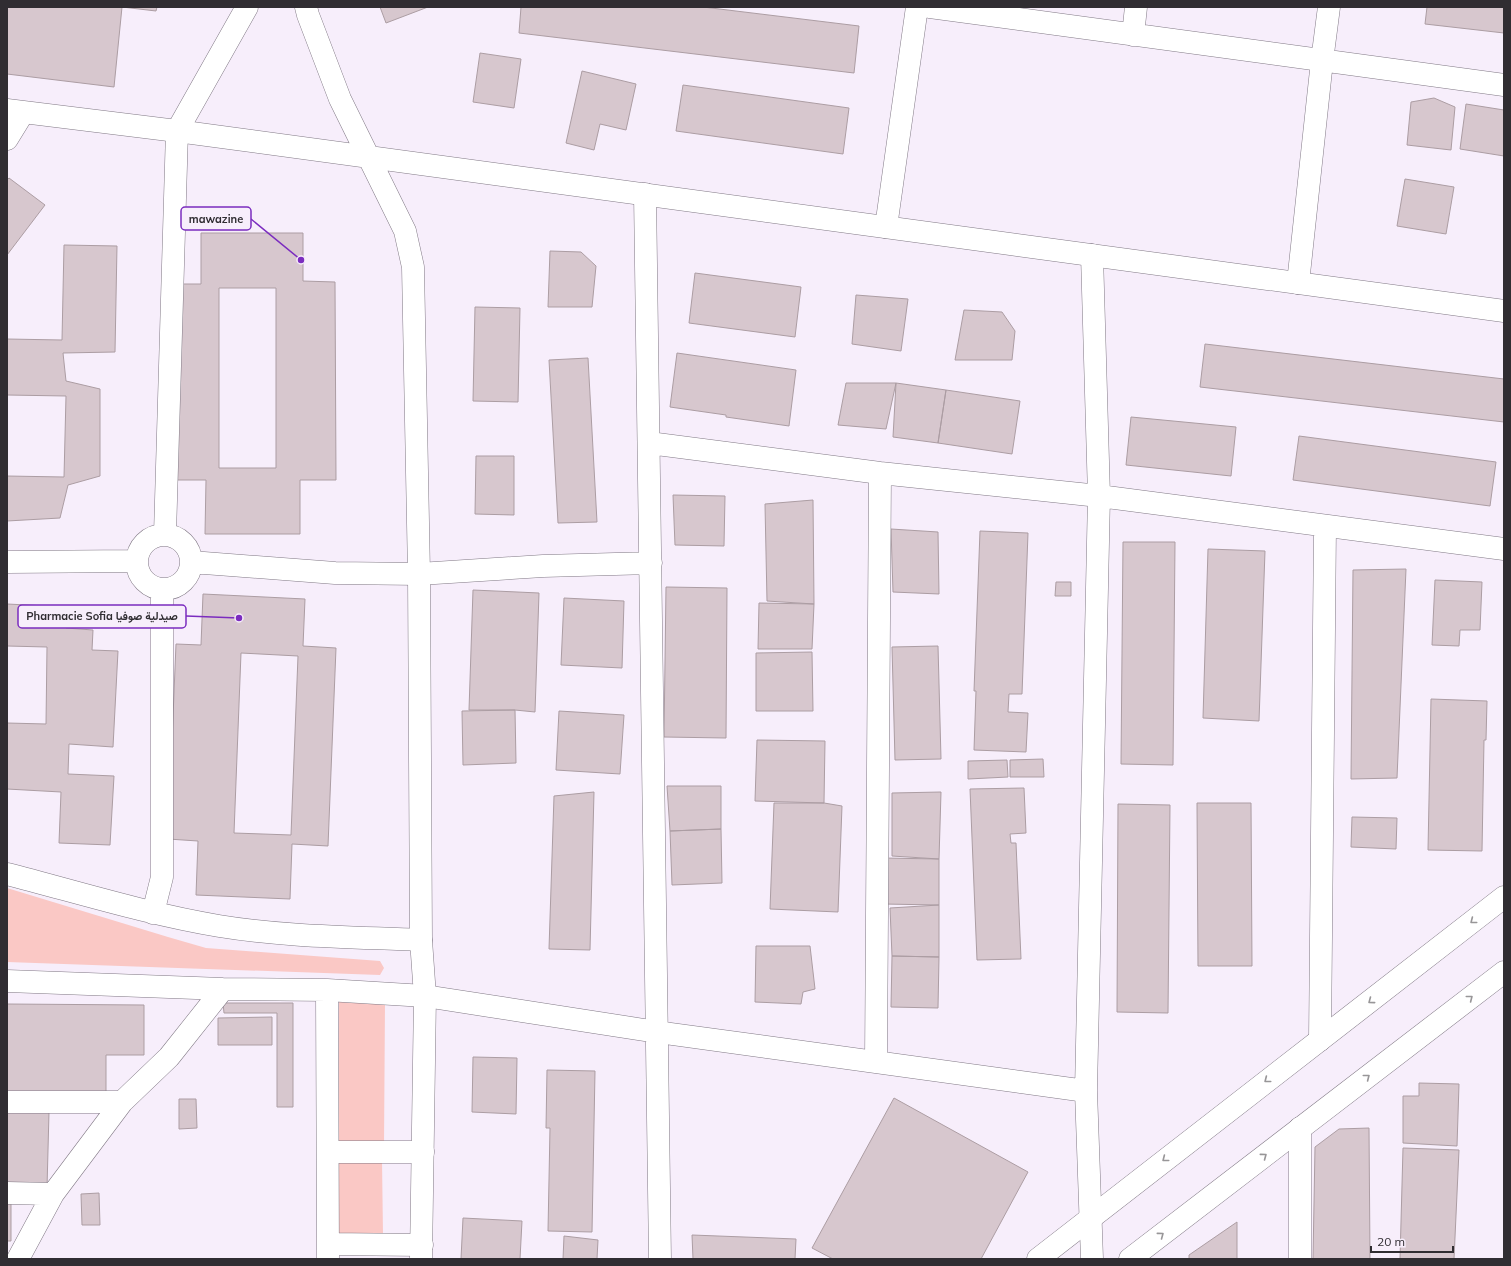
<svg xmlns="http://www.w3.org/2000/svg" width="1511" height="1266" viewBox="0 0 1511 1266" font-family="Mulish,Vazirmatn,sans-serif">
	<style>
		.green { fill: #fac8c5 }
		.building { fill: #d7c7ce; stroke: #ac9da3; fill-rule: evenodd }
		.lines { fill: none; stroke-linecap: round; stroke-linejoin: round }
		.minor-casing { stroke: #817985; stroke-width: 23 }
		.tertiary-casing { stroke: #817985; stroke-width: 23 }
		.minor { stroke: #fff; stroke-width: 22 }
		.tertiary { stroke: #fff; stroke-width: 22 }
		.oneway { stroke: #989698 }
		.leader { fill: none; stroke: #7b2cbf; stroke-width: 1.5 }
		.callout-dot { fill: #7b2cbf; stroke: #f7eefb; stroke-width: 1.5 }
		.callout { fill: #f7eefb; stroke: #7b2cbf; stroke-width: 1.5 }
		.callout-label { font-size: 11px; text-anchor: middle; font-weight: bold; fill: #302d32 }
	</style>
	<rect width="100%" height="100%" fill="#f7eefb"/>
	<path class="green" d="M7,888l161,49 38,11 174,13 4,7 -4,7 -373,-13z
		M339,1002l46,1 -1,143h-46z
		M338,1160h44l1,75 -44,1z"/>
	<path class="building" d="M7,7h150l-1,4 -34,-4 -8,80 -107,-13z
		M380,7h48l-42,16z
		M521,7h182l156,19 -5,47 -335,-40z
		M1427,7h77v26l-79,-9z
		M480,53l41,6 -7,49 -41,-6z
		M582,71l54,13 -10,46 -26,-6 -6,26 -28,-7z
		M683,85l166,23 -6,46 -167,-23z
		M1434,98l21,9 -4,43 -44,-5 4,-43z
		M1466,104l38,6v46l-44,-7z
		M9,178l36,27 -38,50v-75z
		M1405,179l49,8 -8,47 -49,-8z
		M201,233h102v48l32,1 1,198h-36v54h-95l1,-54h-30l-1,-196h26zM219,288h57v180h-57z
		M64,245l53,1 -2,106 -52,1 3,28 34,8v87l-32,9 -8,33 -53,3v-45l57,1 2,-81 -59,-1v-56l55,1z
		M550,251l31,1 15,14 -4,41h-44z
		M695,273l106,14 -6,50 -106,-14z
		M856,295l52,4 -7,52 -49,-7z
		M475,307l45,1 -2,94 -45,-1z
		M964,310l38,2 13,19 -3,29h-57z
		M1205,344l299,35v43l-304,-35z
		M677,353l119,17 -7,56 -63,-9v-2l-56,-8z
		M588,358l9,164 -39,1 -9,-163z
		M846,383h50l-10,46 -48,-4z
		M896,383l50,7 -8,53 -45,-6z
		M946,390l74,11 -8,53 -74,-11z
		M1131,417l105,10 -5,49 -105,-11z
		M1299,436l197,26 -6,44 -197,-26z
		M476,456h38v59l-39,-1z
		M673,495l52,1 -1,50 -49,-1z
		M813,500l1,104 -47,-3 -2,-97z
		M891,529l47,3 1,62 -46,-2z
		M980,531l48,2 -6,161h-13l-1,18 20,1 -2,39 -52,-2 2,-59h-2z
		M1123,542h52l-2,223 -52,-1z
		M1208,549l57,2 -6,170 -56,-3z
		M1406,569l-9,209 -46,1 2,-209z
		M1435,580l47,2 -2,48h-20l-1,16 -27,-1z
		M1056,582h15v14h-16z
		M666,587l61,1 -1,150 -62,-1z
		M473,590l66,3 -4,119 -20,-2h-46z
		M203,594l102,5 -2,47 33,2 -8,198 -36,-2 -2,55 -94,-4 2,-54 -30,-2 8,-195 25,1zM241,653l57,3 -7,179 -57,-2z
		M564,598l60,3 -2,67 -61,-3z
		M759,603l55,1 -2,45h-54z
		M7,604l60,3 -1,21 27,2 -1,20 26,1 -5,96 -44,-3 -1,30 46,2 -4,69 -51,-2 2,-51 -54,-3v-66l39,1 1,-77 -40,-1z
		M938,646l3,113 -46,1 -3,-113z
		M812,652l1,59h-57v-58z
		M1431,699l56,2 -1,39h-2l-2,111 -54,-1z
		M515,710l1,53 -53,2 -1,-54z
		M559,711l65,4 -4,59 -64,-4z
		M757,740l68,1 -1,62 -69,-2z
		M1043,759l1,18h-34v-17z
		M1007,760l1,17 -40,2v-18z
		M667,786h54v43l-51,2z
		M1024,788l2,45 -16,1 1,9h5l5,116 -44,1 -7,-171z
		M594,792l-4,158 -41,-1 5,-153z
		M941,792l-2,67 -47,-3v-63z
		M774,803h50l18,3 -4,106 -68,-3z
		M1197,803h54l1,163h-54z
		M1118,804l52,1 -2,208 -51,-1z
		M1352,817l45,1 -1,31 -45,-2z
		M721,829l1,54 -50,2 -2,-54z
		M883,858l56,1v46l-56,-1z
		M939,905v52l-47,-1 -2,-48z
		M756,946h54l5,43 -12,3 -2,12 -46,-2z
		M892,956l47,1 -1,51 -47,-1z
		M223,1003h70v104h-16v-94h-53z
		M7,1004l137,1v50h-38v37h-99z
		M272,1017v28h-54v-27z
		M473,1057l44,1 -1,56 -44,-2z
		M547,1070l48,1 -3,161 -44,-1 2,-103h-4z
		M1419,1083l40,1 -2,62 -54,-3v-47h16z
		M894,1098l134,74 -47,87h-148l-21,-11z
		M179,1099h17l1,29 -18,1z
		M7,1111l42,1 -2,76 -40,-1z
		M1369,1128l1,131h-57l2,-112 24,-18z
		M1403,1148l56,2 -5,109h-54z
		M99,1193l1,32h-18l-1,-31z
		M7,1198h4v43h-4z
		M463,1218l59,3 -2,38h-59z
		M1237,1222v37h-48v-4z
		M692,1235l104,4 -1,20h-102z
		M564,1236l34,4 -1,19h-34z"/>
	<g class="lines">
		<g class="minor-casing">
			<path id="minor" d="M930,7l574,78
				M1133,35l3,-28
				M7,139l16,-26
				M645,194l15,1065
				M886,227l31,-220
				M1298,283l24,-222 7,-54
				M649,443l231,30 219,23 405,53
				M165,534l12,-403 70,-124
				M137 562a27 27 0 1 1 54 0a27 27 0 1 1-54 0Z
				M7,562l129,-1
				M191,562l144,11 84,1 124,-8 108,-3
				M7,874c70,18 140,40 212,52 67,11 135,11 202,14
				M153,913l9,-36v-288
				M7,981l216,8 104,1 98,6 232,36 429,59
				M327,990l1,269
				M1320,1040l5,-514
				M876,1062l4,-589
				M7,1102h115
				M328,1152h95
				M7,1193l46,1
				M328,1244l94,1
				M18,1259l35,-65 69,-92 47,-45 54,-68
				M1092,1259l-6,-168 13,-595 -7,-241
				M1300,1259v-131"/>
		</g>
		<g class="tertiary-casing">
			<path id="tertiary" d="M306,7l2,8 32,84 65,132 8,36 6,307 2,366 4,56 -4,263
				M7,110l170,21 1327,180
				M1038,1259l466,-362
				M1130,1259l374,-287"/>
		</g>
		<use href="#minor" class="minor"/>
		<use href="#tertiary" class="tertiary"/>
	</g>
	<defs><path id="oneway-chevron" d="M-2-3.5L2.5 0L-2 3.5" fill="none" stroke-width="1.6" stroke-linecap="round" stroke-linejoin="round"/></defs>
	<g class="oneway">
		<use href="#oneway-chevron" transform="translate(1473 921) rotate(142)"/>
		<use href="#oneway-chevron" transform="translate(1470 998) rotate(-38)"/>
		<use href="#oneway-chevron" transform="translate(1371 1001) rotate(143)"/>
		<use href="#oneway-chevron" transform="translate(1367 1077) rotate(-38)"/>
		<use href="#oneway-chevron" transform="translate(1267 1080) rotate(142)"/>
		<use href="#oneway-chevron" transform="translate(1264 1156) rotate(-37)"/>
		<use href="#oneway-chevron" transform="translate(1165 1159) rotate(142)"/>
		<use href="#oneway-chevron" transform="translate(1161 1235) rotate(-37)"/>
	</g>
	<path class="leader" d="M301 260L251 219M239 618L186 616"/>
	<g class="callout-dot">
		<circle cx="301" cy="260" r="4"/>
		<circle cx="239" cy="618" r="4"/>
	</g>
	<g class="callout">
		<rect x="181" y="207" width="70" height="23" rx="4"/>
		<rect x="18" y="605" width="168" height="23" rx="4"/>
	</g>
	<g class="callout-label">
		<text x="216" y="223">mawazine</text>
		<text x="102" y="620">Pharmacie Sofia صيدلية صوفيا</text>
	</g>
	<rect width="1511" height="1266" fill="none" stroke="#302d32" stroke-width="16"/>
	<path d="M1371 1246v6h82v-6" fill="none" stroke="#302d32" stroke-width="2"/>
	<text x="1377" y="1246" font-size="12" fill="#302d32" stroke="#f7eefb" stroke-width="3" paint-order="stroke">20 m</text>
</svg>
